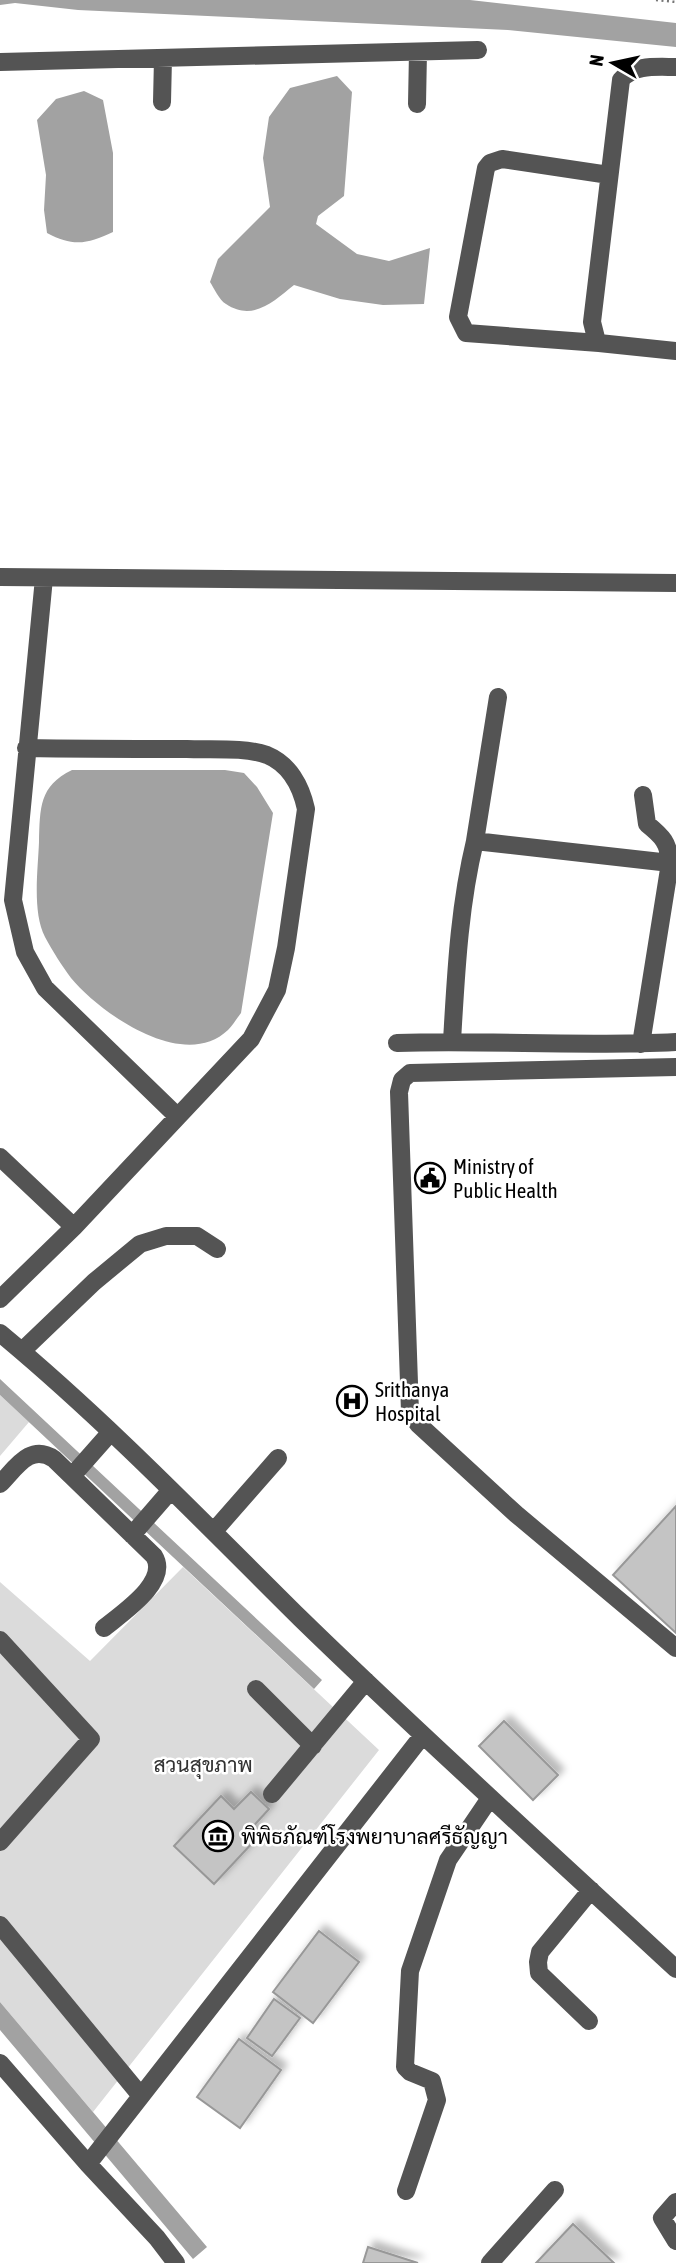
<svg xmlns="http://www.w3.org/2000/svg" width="676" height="2263" viewBox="0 0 676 2263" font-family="'Asap Condensed',Sarabun,sans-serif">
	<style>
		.green { fill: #dbdbdb }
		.water { fill: #a2a2a2 }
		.building { fill: #c4c4c4; stroke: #989898; stroke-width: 2; filter: url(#shadow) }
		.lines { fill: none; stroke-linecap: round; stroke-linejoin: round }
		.path { stroke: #767676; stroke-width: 2.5; stroke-dasharray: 2 3.5; stroke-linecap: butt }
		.minor { stroke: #545454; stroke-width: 18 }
		.labels { text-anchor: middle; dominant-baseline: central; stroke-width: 5; stroke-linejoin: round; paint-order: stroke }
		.poi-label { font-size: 21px; fill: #000; stroke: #fff; text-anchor: start }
		.park-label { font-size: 21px; fill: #323232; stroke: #fff }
	</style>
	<defs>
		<filter id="shadow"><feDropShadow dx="6" dy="-6" stdDeviation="3.5" flood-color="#0004"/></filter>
	</defs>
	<rect width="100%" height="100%" fill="#fff"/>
	<path class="green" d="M0,1395l29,27 -29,34z
		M183,1567l196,183 -286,362 -93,-110v-420l90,79z"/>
	<path class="water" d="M0,0h470l206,23v24l-168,-17 -430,-20 -63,-7 -15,2z
		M337,76l15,16 -8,104 -26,20 -2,8 41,30 32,7 41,-13 -6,56 -41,1 -43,-6 -46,-14c-20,16 -41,37 -68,19 -7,-4 -12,-16 -16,-22l8,-23 52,-52 -7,-49 6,-41 21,-29z
		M84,91l19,9 10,53v79c-25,12 -40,15 -66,1l-3,-23 2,-35 -9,-55 19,-21z
		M72,770h153l19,3 13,14 16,26 -32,200c-4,5 -8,12 -13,17 -44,42 -127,-16 -157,-52 -9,-12 -19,-28 -26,-41 -13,-25 -7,-68 -6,-95 1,-34 0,-56 33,-72z
		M0,1379l322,301 -8,9 -314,-294z
		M0,2002l207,245 -14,12 -193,-229z"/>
	<path class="building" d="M676,1506v127l-63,-58z
		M504,1721l54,54 -25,25 -54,-54z
		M251,1792l18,17 -21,23 8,7 -42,45 -40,-38 47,-50 13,13z
		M319,1931l40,31 -46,61 -40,-31z
		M274,1999l26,19 -28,38 -25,-18z
		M239,2039l42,31 -41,58 -43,-31z
		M573,2224l41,39h-78z
		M368,2247l50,16h-55z"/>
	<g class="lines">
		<path class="path" d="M656,0l20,2"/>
		<path class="minor" d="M0,62l478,-12
			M162,102l1,-44
			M417,104l1,-52
			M609,175l-107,-16 -12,4 -4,5 -28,149 8,16 133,10 77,8
			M599,343l-3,-5 -4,-16 29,-242c12,-16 37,-13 55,-13
			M0,577l676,6
			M44,578l-31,322 12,52 20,36 132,128
			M475,841l23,-144
			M452,1041c4,-67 7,-134 23,-200l195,22
			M397,1043c93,-3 186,4 279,-1
			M641,1044l29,-181c-1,-20 -8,-27 -23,-39l-4,-29
			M676,1067l-266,6 -8,7 -3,12 11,320 8,12 98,90 160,134
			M0,1157l74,70
			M0,1299l74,-72 177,-188 26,-49 9,-42 20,-139c-5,-23 -17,-45 -39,-54 -22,-8 -57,-5 -80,-6 -54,0 -107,0 -161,-1
			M0,1333c106,88 202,188 300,285 123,120 250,234 376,351
			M22,1351l72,-69 46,-38 26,-8h31l20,13
			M72,1476l38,-43
			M0,1484c16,-16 30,-41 54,-25l100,97c16,26 -32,57 -50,72
			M214,1531l64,-73
			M132,1535l39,-45
			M0,1640l91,99 -91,103
			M256,1689l57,57
			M272,1794l94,-113
			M0,1925l141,171
			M589,2021l-50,-48 -1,-11 2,-10 51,-62
			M0,2063l88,101 69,74 19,25
			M88,2164l335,-429
			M406,2191l31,-91 -5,-19 -22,-9 -5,-5 5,-96 38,-111 42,-62
			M676,2202l-14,16 14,23
			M490,2263l65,-73"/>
	</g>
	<defs>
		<g id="civic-ring" transform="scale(1.575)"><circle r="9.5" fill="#fff" stroke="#000" stroke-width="1.5"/><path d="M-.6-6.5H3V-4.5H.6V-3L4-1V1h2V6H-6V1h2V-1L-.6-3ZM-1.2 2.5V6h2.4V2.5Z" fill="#000"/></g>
		<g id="hospital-ring" transform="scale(1.575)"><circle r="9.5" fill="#fff" stroke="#000" stroke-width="1.5"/><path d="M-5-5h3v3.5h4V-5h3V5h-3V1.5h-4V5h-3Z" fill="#000"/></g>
		<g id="museum-ring" transform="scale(1.575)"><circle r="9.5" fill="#fff" stroke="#000" stroke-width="1.5"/><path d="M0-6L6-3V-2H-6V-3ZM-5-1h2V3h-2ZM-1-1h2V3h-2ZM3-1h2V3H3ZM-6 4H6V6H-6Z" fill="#000"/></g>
	</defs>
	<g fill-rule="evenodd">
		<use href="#civic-ring" x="430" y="1178"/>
		<use href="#hospital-ring" x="352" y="1401"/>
		<use href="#museum-ring" x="218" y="1836"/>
	</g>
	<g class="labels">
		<g class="poi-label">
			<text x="453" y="1166">Ministry of<tspan x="453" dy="24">Public Health</tspan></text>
			<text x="375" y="1389">Srithanya<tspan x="375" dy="24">Hospital</tspan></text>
			<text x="241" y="1836">พิพิธภัณฑ์โรงพยาบาลศรีธัญญา</text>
		</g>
		<g class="park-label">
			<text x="203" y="1764">สวนสุขภาพ</text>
		</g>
	</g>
	<g transform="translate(613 63) rotate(279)" stroke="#ffffff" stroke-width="5" paint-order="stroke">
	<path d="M0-5L12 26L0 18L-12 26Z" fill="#000000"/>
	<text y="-10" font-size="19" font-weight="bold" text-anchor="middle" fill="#000000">N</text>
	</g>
</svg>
